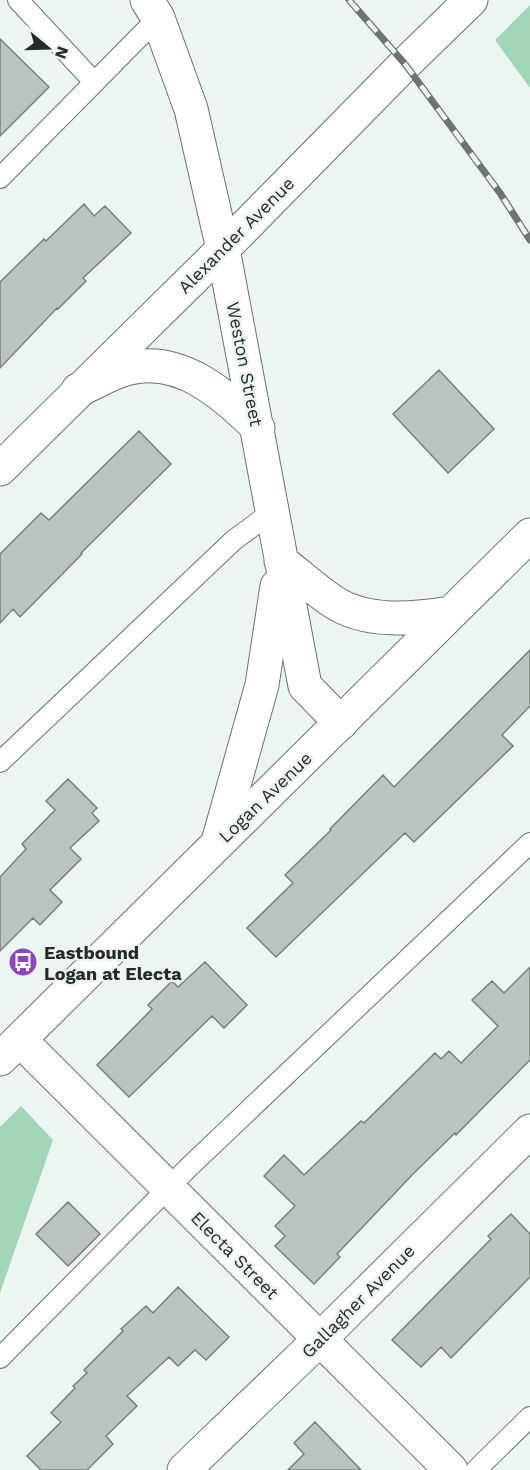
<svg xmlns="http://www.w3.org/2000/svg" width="530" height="1470" viewBox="0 0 530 1470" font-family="'Work Sans',sans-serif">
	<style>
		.green { fill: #a1d7b7 }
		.building { fill: #bac4be; stroke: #77807a; stroke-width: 1.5 }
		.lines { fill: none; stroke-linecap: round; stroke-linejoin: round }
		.service-casing { stroke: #6a736d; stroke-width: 22 }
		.minor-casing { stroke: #6a736d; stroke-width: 35 }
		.secondary-casing { stroke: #6a736d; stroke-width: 35 }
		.service { stroke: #fff; stroke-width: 20 }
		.minor { stroke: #fff; stroke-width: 33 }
		.secondary { stroke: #fff; stroke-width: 33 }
		.rail-casing { stroke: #6e7470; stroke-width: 7 }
		.rail { stroke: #ecf6f0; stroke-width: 4.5; stroke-dasharray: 14; stroke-linecap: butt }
		.labels { text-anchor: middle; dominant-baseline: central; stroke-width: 5; stroke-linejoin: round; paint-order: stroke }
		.street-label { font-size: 18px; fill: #272b28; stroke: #ecf6f0 }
		.poi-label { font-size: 18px; font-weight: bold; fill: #272b28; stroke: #ecf6f0; text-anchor: start }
	</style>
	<rect width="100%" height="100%" fill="#ecf6f0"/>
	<path class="green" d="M530,5v83l-35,-48z
		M21,1106l32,34 -53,153v-166z"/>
	<path class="building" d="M0,39l49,48 -49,49z
		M84,204l10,12 11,-10 26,27 -48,45 3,3 -28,28 -1,-1 -57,60v-86l44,-43 2,2z
		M439,370l55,59 -46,44 -55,-59z
		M139,431l32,33 -90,89 1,1 -62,63 -7,-8 -13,14v-69l41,-41 8,7z
		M530,650v56l-28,29 11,11 -99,96 -9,-9 -129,124 -29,-29 46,-45 -8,-8 46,-45 -1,-1 53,-54 11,12z
		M68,779l29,29 -5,5 7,8 -29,27 11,11 -31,31 12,12 -22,23 -7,-7 -33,33v-74l26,-28 -4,-5 33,-34 -9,-9z
		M205,962l42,43 -23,23 -12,-12 -83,81 -32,-32 55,-56 -4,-4 24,-24 6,6z
		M530,967v93l-74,75 -1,-2 -41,40 -77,81 3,3 -26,27 -39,-38 10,-10 -10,-10 20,-20 -31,-30 20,-21 20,20 57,-54 3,2 71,-70 6,6 8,-8 12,12 37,-37 -26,-26 20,-19 12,12z
		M68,1202l32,32 -32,32 -32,-32z
		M511,1214l19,20v43l-79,81 -10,-11 -20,20 -29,-27 99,-101 -3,-3z
		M178,1287l51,50 -23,23 -11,-10 -17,16 -9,-9 -42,39 10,10 -31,30 7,8 -26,26h-46l-14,-14 34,-34 -10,-9 24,-25 -2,-2 14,-13 -3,-3 39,-39 -2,-2 25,-23 7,7z
		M315,1422l46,48h-73l16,-16 -10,-11z"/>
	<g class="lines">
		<g class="service-casing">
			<path id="service" d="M18,0l76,82
				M0,178l158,-160
				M0,762l234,-222 38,-28
				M0,1358l189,-191 341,-324
				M476,1470l54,-53"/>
		</g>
		<g class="minor-casing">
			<path id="minor" d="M0,469l223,-220 182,-185 66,-64
				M20,1040l431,430
				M184,1470l136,-131 210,-208"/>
		</g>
		<g class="secondary-casing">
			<path id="secondary" d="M147,0l11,18 33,91 32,140 82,437 36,37
				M78,390c17,-7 34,-18 52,-22 51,-12 95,27 128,60
				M281,561c17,13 33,28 51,40 34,23 82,18 119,12
				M218,842l44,-157 15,-99
				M0,1059l530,-524"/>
		</g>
		<use href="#service" class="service"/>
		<use href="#minor" class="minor"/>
		<use href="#secondary" class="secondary"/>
		<g class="rail-casing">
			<path id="rail" d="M349,0l56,64 95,129 30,47"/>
		</g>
		<use href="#rail" class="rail"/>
	</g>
	<defs>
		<g id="bus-disc" transform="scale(1.5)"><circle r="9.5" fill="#8b47bb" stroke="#ecf6f0"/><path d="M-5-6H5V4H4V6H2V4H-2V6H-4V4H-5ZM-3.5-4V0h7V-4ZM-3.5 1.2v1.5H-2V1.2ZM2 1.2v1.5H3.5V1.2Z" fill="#fff"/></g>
	</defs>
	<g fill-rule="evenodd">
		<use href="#bus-disc" x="23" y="962"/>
	</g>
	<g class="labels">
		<g class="street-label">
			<text transform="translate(236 235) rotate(-45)">Alexander Avenue</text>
			<text transform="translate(245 364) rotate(79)">Weston Street</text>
			<text transform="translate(265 797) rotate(-44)">Logan Avenue</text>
			<text transform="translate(235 1255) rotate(45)">Electa Street</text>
			<text transform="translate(358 1301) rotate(-45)">Gallagher Avenue</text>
		</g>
		<g class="poi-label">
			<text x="44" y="952">Eastbound<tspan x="44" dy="21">Logan at Electa</tspan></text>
		</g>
	</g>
	<g transform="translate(48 48) rotate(109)" stroke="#ecf6f0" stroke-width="4.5" paint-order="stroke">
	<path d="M0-4.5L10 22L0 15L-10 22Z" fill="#272b28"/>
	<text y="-9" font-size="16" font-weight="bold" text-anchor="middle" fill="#272b28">N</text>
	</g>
</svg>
